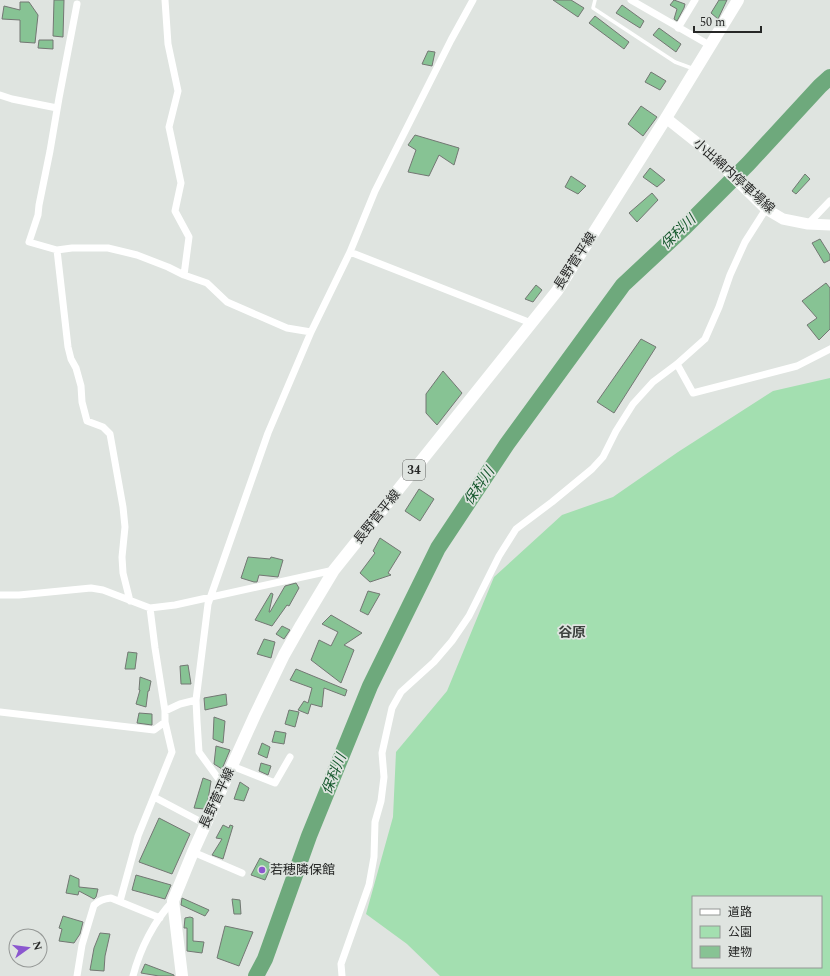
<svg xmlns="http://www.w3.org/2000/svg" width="830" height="976" viewBox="0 0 830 976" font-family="Spectral,'Noto Sans JP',serif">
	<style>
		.green { fill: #a3dfb0; fill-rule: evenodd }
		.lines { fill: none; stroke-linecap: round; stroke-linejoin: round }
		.river { stroke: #6ea97c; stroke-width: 16 }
		.building { fill: #87c394; stroke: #737773 }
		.service { stroke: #fff; stroke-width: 3.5 }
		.minor { stroke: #fff; stroke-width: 7 }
		.secondary { stroke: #fff; stroke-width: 11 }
		.primary { stroke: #fff; stroke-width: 12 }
		.poi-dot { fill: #8b57cf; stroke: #dfe4e0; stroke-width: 1.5 }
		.labels { text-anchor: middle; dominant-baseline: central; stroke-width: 3.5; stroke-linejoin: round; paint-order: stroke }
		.shield { fill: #dfe4e0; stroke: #5e605e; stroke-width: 1 }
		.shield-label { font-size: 12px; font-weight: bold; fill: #262726 }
		.street-label { font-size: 13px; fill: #262726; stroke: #dfe4e0 }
		.poi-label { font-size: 13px; fill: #262726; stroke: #dfe4e0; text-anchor: start }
		.water-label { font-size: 14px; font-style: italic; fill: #16582d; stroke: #dfe4e0 }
		.neighbourhood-label { font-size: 14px; font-weight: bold; fill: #3d413e; stroke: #dfe4e0 }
	</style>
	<rect width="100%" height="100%" fill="#dfe4e0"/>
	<path class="green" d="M830,378v598h-390l-33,-32 -41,-30 27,-97 3,-65 51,-61 47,-114 68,-62 51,-18 65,-45 95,-61zM693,897h128v70h-128z"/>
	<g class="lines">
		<path class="river" d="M256,976l9,-17 44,-123 61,-150 68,-138 69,-104 116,-159 60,-56 65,-65 72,-78 10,-9"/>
	</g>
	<path class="building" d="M54,0h10l-1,37 -10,-1z
		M553,0h18l13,8 -6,9z
		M674,0l11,4 -1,4 -7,13 -3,-2 3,-10 -7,-4z
		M719,0h8l-9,19 -7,-6z
		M20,2h9l9,13 -3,28 -15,-1v-22l-18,-1 2,-13 16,4z
		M622,5l22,16 -4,7 -24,-15z
		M595,16l34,26 -5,7 -35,-26z
		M659,28l22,16 -5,8 -23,-17z
		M39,40h14v9l-15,-1z
		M428,51l7,1 -3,14 -10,-2z
		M651,72l15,9 -6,9 -15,-8z
		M641,106l16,11 -14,19 -15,-12z
		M415,135l44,13 -5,17 -15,-10 -10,21 -21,-4 8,-22 -8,-5z
		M650,168l15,12 -8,7 -14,-10z
		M805,174l5,5 -14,15 -4,-3z
		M571,176l15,10 -8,8 -13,-7z
		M652,193l6,7 -21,22 -8,-9z
		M820,239l10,16v5l-6,3 -12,-20z
		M826,283l4,5v41l-11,11 -12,-15 10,-7 -15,-17z
		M536,285l6,5 -9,12 -8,-3z
		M641,339l15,8 -42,66 -17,-11z
		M443,371l19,22 -25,32 -11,-12v-19z
		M419,489l15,10 -14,22 -15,-10z
		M380,538l21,14 -13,21 3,2 -21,7 -10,-9 15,-20 -2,-2z
		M248,557l22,2 1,-2 12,3 -5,17 -19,-2 -2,7h-3l-13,-4z
		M296,583l3,5 -10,18 -2,-1 -15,21 -17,-6 16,-27 2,1 -4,18h1l15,-26z
		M368,591l12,3 -12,21 -8,-4z
		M331,615l31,18 -18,12 10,5 -13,33 -30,-23 8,-20 12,6 7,-14 -16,-8z
		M282,626l8,4 -6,9 -8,-5z
		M264,639l11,3 -4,16 -14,-4z
		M128,652l9,1 -2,16h-10z
		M188,665l3,19h-10l-1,-18z
		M296,669l51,21 -2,6 -21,-8 -2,19 -11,-3 -3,10 -10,-4 6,-9 4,2 4,-15 -22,-8z
		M140,677l11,4 -2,10h-1l-2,16 -10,-3 4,-14h-1z
		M226,694l1,11 -22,5 -1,-12z
		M289,710l10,2 -4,15 -10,-3z
		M139,713l13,1v11l-15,-2z
		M214,717l11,4 -2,22 -10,-4z
		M275,731l11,2 -2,11 -12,-2z
		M262,743l8,4 -3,11 -9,-4z
		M216,746l14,4 -8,19 -8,-5z
		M261,763l10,3 -3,9 -9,-4z
		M203,778l8,3 -3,19 -4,9 -10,-1z
		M240,782l9,6 -5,13 -10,-2z
		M159,818l31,16 -18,40 -33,-12z
		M223,825l6,3 1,-3 3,1 -10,33 -11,-4 10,-16 -6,-1z
		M260,858l12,6 -7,16 -14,-5z
		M70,875l9,4v8l19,2 -2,8 -2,2 -15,-8 -1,4 -12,-2z
		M136,875l35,10 -6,14 -33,-9z
		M182,898l27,12 -4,6 -24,-11z
		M232,899l8,1 1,14h-7z
		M63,916l20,6 -3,12 -6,9 -15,-2 3,-12 -3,-1z
		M190,917l3,1v23l11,1 -2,11 -15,-2v-23h-3l1,-10z
		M225,926l28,6 -14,34 -22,-8z
		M100,933l10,1 -5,22 -1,15 -14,-1 4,-22z
		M145,964l29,11v1h-15l-18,-3z"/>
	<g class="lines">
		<path class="service" d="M595,0l-2,8 82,54 19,7"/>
		<path class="minor" d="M165,0l3,44 10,47 -9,36 12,56 -6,28 14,26 -5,38
			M631,0l80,46
			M77,4l-18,94 -9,53 -11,54 -1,10 -9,27 28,8 15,-2h36l29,7 31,12 16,8 23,8 20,19 60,26 24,4
			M678,28l17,-28
			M0,95l12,4 45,9
			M808,224l22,-23
			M57,250l11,97 3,12 5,9 5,18 1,16 5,19 16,6 7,7 13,73 2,20 -3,30 1,16 7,28
			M350,252l181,71
			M677,364l16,29 104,-27 33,-17
			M0,595h19l72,-7 12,2 47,18 25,-3 159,-35
			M165,711l15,-7 16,-4
			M0,712l154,18 11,-8v-11l-10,-63 -5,-40
			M232,766l43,17 15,-26
			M223,785l-24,-33 -2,-31 -1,-21 12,-96 60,-171 43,-101 39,-80 25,-61 76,-151 22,-40
			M154,797l51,27
			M193,852l49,21
			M120,901l18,-65 34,-84 -7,-30
			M77,976l5,-31 12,-40c6,-5 10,-6 17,-7l49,20
			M133,976c7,-27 21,-55 40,-75
			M342,976l-1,-12 28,-79 5,-28 1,-35 6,-21 3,-24 -2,-24 10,-45 9,-16 33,-30 18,-21 17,-25 30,-60 17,-27 36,-27 40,-33 11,-12 13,-26 17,-27 20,-22 24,-18 28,-25 14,-32 11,-32 15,-33 21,-33"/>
		<path class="secondary" d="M666,118l39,31 61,60 17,10 25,5 22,1"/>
		<path class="primary" d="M182,976l-9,-75 20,-49 62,-137 29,-60 17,-30 33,-55 223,-279 109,-173 72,-118"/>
	</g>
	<circle class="poi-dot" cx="262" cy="870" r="4"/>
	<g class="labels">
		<rect class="shield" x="403" y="460" width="22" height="20" rx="3"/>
		<g class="shield-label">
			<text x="414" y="470">34</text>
		</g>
		<g class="street-label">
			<text transform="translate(734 176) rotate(42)">小出綿内停車場線</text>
			<text transform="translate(575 261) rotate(-57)">長野菅平線</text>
			<text transform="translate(377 517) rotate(-51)">長野菅平線</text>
			<text transform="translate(217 798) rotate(-65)">長野菅平線</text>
		</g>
		<g class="poi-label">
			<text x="270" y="870">若穂隣保館</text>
		</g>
		<g class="water-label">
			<text transform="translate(678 232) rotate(-44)">保科川</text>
			<text transform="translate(479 486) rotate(-56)">保科川</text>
			<text transform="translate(334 774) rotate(-68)">保科川</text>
		</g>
		<g class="neighbourhood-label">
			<text x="572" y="632">谷原</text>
		</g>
	</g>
	<rect x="692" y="896" width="130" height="72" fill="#dfe4e0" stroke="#959896"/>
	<rect x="700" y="909" width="20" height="6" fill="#ffffff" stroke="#959896"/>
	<text x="728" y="916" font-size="12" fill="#262726">道路</text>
	<rect x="700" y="926" width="20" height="12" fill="#a3dfb0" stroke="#959896"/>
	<text x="728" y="936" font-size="12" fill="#262726">公園</text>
	<rect x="700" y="946" width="20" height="12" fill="#87c394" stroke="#959896"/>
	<text x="728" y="956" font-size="12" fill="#262726">建物</text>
	<g transform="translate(28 948) rotate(76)"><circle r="19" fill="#dfe4e0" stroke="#959896"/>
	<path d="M0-3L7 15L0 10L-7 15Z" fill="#8b57cf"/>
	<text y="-6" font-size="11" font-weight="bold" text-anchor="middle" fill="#262726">N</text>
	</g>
	<path d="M694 26v6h67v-6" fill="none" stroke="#262726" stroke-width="2"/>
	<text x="700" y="26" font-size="12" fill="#262726" stroke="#dfe4e0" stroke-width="3" paint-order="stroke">50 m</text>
</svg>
